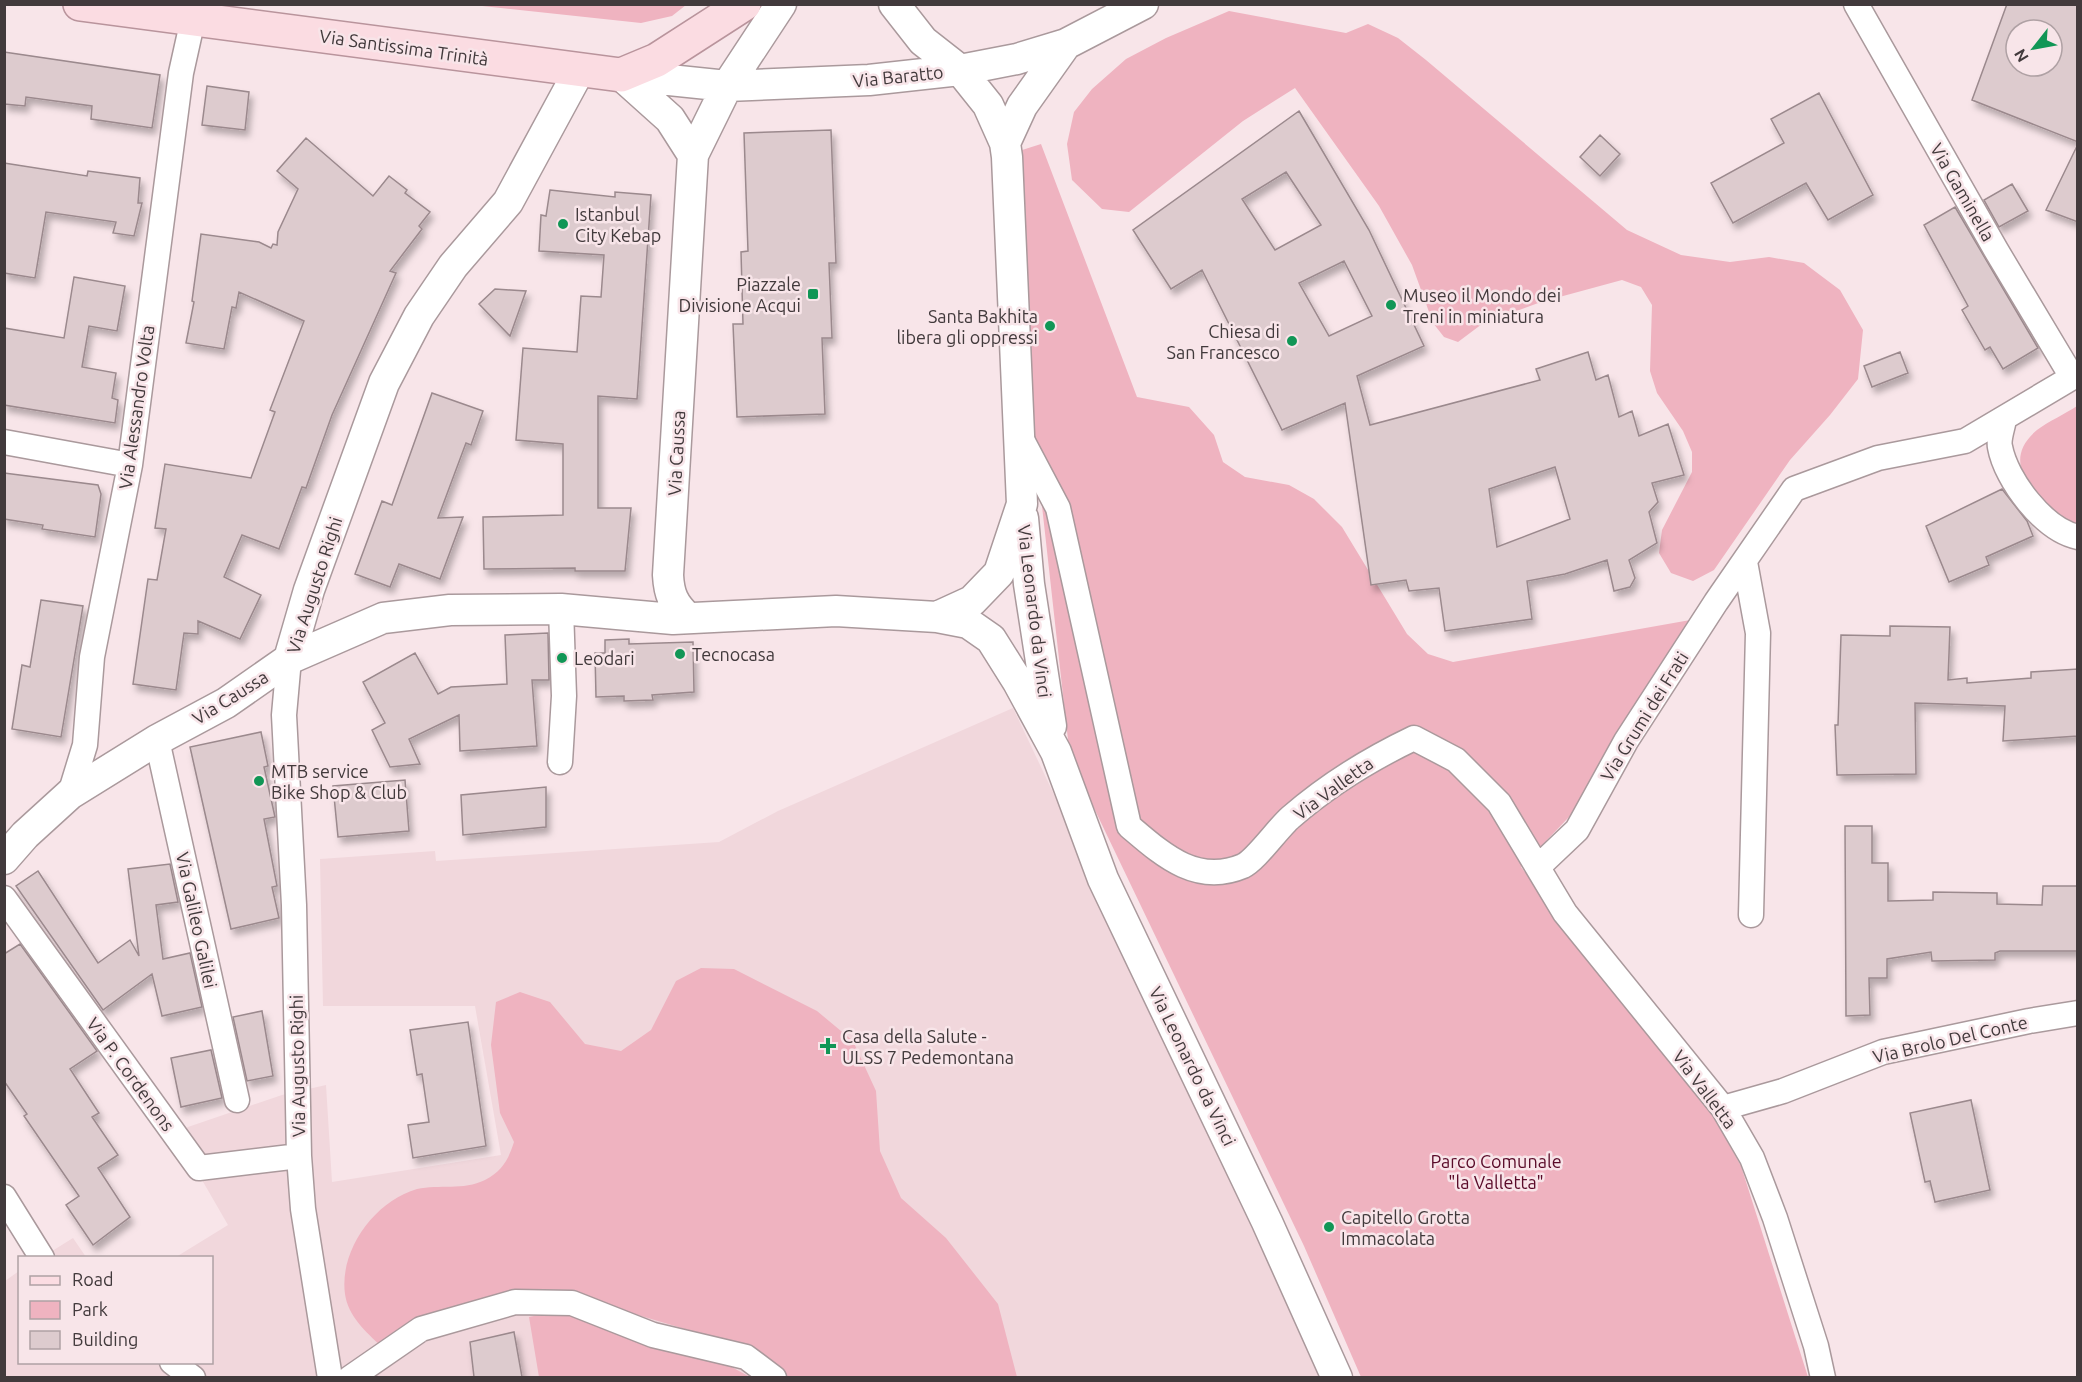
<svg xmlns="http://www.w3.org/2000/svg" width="2082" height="1382" viewBox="0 0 2082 1382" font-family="Ubuntu,sans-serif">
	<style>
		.built { fill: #f1d7dc }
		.green { fill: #efb3c0 }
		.building { fill: #ddcbce; stroke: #9b898d; stroke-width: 1.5; fill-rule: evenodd; filter: url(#shadow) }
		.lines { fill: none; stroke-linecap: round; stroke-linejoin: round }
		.minor-casing { stroke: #aa999c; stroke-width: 27 }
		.tertiary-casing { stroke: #aa999c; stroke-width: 33 }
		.primary-casing { stroke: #b9949c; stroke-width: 36 }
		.minor { stroke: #fff; stroke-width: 24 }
		.tertiary { stroke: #fff; stroke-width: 30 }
		.primary { stroke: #fbdce2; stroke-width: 33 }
		.poi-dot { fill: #119656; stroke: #f8e5e9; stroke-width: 2 }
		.labels { text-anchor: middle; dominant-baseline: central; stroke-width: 5; stroke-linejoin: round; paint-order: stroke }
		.street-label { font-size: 18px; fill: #423a3c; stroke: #f8e5e9 }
		.poi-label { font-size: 18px; fill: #423a3c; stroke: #f8e5e9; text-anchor: start }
		.park-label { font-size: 18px; fill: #5a0b29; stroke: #f8e5e9 }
	</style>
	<defs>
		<filter id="shadow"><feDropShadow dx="3.5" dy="6" stdDeviation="3" flood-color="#0004"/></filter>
	</defs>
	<rect width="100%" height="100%" fill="#f8e5e9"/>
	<path class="built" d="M1013,708l317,669 -1325,1v-97l14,-10 1,91h192v-104l-36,-1 52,-32 -52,-90 12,-8 94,-32 44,-10 6,97 169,-27 -26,-149h-152l-3,-147 115,-8 1,10 283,-19 59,-31z
		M73,1238l13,19 -45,1z"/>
	<path class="green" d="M473,5h213l-14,11 -31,7z
		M1229,11l117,22 22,-9 30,14 28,22 201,170 54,25 49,7 39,-5 35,6 36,27 23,40 -5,49 -28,36 -40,45 -76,110 -21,11 -22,-8 -12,-20 3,-23 30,-58v-20l-9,-21 -26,-38 -7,-22 2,-66 -11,-18 -19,-7 -81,22 -59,22 -24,18 -14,-5 -11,-14 -21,-58 -33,-59 -84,-118 -52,33 -114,91 -27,-3 -30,-29 -5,-36 7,-32 18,-23 34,-30 40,-21z
		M1041,144l96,253 52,10 25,28 9,27 22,15 44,8 25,14 28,28 65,107 21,20 25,8 243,-43 -127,198 -48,50 190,245 30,54 67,211h-447l-57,-131 -234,-488 -33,-297 -4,-15 1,-20 -17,-240 2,-35z
		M2077,406v124l-7,-2c-26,-26 -76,-62 -33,-98 12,-9 28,-16 40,-24z
		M701,968l33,1 83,42 36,30 23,50 4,60 21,47 45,40 52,66 19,73h-228l-43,-30 -169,-50 -196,49c-15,-14 -33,-30 -36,-52 -6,-44 30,-93 72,-105 22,-5 46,2 68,-9 18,-10 23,-20 29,-38l-14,-29 -9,-68 5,-43 24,-10 30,10 35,42 36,7 30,-21 25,-49z
		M562,1310l118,29 70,38h-211l-10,-60z"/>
	<path class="building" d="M2007,4h71v138l-106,-42zM2016,30h36v36h-36z
		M4,52l156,23 -8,53 -61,-9 1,-13 -66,-9 -1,9 -21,-2z
		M207,86l42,6 -4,38 -43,-5z
		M1819,93l54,102 -45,25 -22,-37 -73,40 -22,-40 73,-40 -13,-24z
		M1299,111l70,119 55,116 -67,30 13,49 170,-45 -4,-11 52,-17 8,28 12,-5 11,42 13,-6 7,25 29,-12 16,51 -32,8 6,19 -9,10 8,31 -28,17 6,18 -5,9 -16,4 -7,-31 -42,14 -38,7 5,38 -87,12 -6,-43 -30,3 -3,-11 -35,5 -26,-182 -63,27 -80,-160 -31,19 -38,-59zM1286,172l35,53 -46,25 -33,-51zM1344,261l28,55 -43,20 -30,-53zM1555,467l15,52 -73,28 -8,-58z
		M831,130l5,133h-7l3,75h-10l3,76 -88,3 -4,-93h10l-2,-72 7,-1 -4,-118z
		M1600,135l20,19 -20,22 -20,-19z
		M306,138l67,58 16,-20 18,14 -2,3 25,19 -11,14 3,3 -32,42 6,2 -64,142 -26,73 -4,-1 -23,62 -37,-14 -18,42 37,18 -21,44 -42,-18v13l-14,-1 -8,57 -43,-6 15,-105 9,1 9,-51 -11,-1 10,-64 86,14 24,-66 -5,-2 34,-89 -65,-29 -3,16 -4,-1 -8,42 -38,-6 8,-41 -2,-1 9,-67 58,8 12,6 2,-4 4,1 1,-13 20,-43 -21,-18z
		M2078,144v78l-32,-12z
		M4,163l83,13 1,-5 52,7 -2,25h4l-8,33 -21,-3 3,-11 -70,-10 -11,66 -31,-5z
		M2012,184l16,27 -29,16 -15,-27z
		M550,190l65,7v-5l36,3 -14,204 -39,-3v112h33l-6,63h-50v-3l-91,1 -1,-52 80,-2v-71l-47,-4 7,-92 54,4 4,-56 20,1 3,-42 -65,-4 2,-36 5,1z
		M1955,207l83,141 -35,21 -13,-22 -5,3 -23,-40 6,-4 -44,-81z
		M74,277l51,9 -8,45 -28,-5 -7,41 34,6 -4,25 6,2 -3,23 -111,-18v-77l60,10z
		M495,289l31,2 -16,45 -31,-32z
		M1900,352l8,21 -36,14 -8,-21z
		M432,393l51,18 -12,34 -5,-2 -28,75 25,-1 -23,62 -41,-15 -9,23 -35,-13 27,-73 10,4z
		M4,473l94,12 3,9 -6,43 -53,-8 1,-4 -39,-6z
		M2002,489l25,32 6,15 -47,21 3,8 -40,17 -23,-56z
		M41,600l42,6 -22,131 -49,-8 10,-64 8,2z
		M1890,626l60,1 -2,53 19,-2v5l64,-5v-6l47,-3v67l-75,5 2,-35 -90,-3 1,71 -79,1 -2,-50h3l3,-90 49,1z
		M548,633l1,47h-17l5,66 -77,5 -1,-36 -50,24 11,25 -30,3 -18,-37 13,-7 -22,-41 52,-29 23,41 13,-7 56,-3 -2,-49z
		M629,639v5l64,-2 1,50 -42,3 1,5 -29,1v-5l-28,1 -1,-44h10v-13z
		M261,732l7,34 -4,1 11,50 -11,2 13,67 -5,1 7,31 -48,11 -41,-182z
		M405,780l4,51 -71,6 -5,-51z
		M546,787v40l-83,8 -2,-40z
		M1845,826h27v37h16v38l45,-1v-8l64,1v11l45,1 1,-19h35v65h-78l-5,2v7l-63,1 -1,-9 -44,7v19h-18l1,37 -24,1z
		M170,864l8,38 -22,3 7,54 27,-6 12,54 -40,9 -10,-42 -49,36 -87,-124 22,-15 60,92 32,-23 9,16 -11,-87z
		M20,944l77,107 -27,18 29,44 -7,4 26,38 -20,13 32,49 -37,28 -27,-40 13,-9 -55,-80 3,-2 -23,-33v-127z
		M262,1011l11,65 -26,5 -14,-64z
		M468,1022l18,124 -73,12 -5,-33 21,-3 -7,-48 -5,1 -7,-45z
		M211,1050l11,48 -41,9 -10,-49z
		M1971,1100l19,90 -55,12 -5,-21 -5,1 -15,-69z
		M514,1332l8,45h-48l-4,-35z"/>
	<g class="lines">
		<g class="minor-casing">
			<path id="minor" d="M1856,4l140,246 76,127
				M2004,419c-1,8 -6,20 -4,28 6,33 44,83 78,90
				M1020,436l38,72 71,318c33,28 67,60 114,40 13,-6 35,-38 48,-49 38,-33 79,-58 123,-79l42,22 43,43 66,110 158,195 29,50 23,60 41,128 7,32
				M4,442l126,23
				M1745,562l13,71 -7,282
				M289,659l-5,56 10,190 5,251 4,53 27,169
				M157,740l80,360
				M560,762l4,-66 -3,-87
				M70,794l15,-49 7,-88 38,-192 51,-392 12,-54
				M1539,866l38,-36 49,-89 90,-139 78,-113 84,-31 87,-17 113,-67
				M4,898l195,270 100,-12
				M1723,1108l60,-17 100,-39 146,-31 49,-8
				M4,1197l38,61
				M172,1362l21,16
				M350,1378l71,-49 94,-27 57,1 81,32 93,22 28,21"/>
		</g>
		<g class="tertiary-casing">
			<path id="tertiary" d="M621,75l106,11 142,-6 91,-10 57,-11 49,-15 77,-40
				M621,75l49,44 23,36
				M1005,143l17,-37 44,-62
				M1023,518l6,66 22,142
				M937,617l31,6 23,16 27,43 38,70 47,127 164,343 70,156
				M688,618c-15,-14 -19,-24 -20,-43l25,-420 34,-69 54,-82
				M289,659l20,-69 75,-207 35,-67 34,-50 55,-64 71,-131
				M4,859l21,-24 45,-41 87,-54 69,-37 63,-44 94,-41 67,-8 111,-1 112,10 163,-8 101,6 35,-16 27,-28 23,-69 -15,-347 -2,-14 -17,-38 -28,-35 -37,-29 -29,-37"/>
		</g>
		<g class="primary-casing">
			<path id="primary" d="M80,4l541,71 36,-15 87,-56"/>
		</g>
		<use href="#minor" class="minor"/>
		<use href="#tertiary" class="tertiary"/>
		<use href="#primary" class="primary"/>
	</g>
	<g class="poi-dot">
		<circle cx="563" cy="224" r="6"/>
		<rect x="807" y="288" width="12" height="12" rx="3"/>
		<circle cx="1391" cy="305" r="6"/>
		<circle cx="1050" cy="326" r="6"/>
		<circle cx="1292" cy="341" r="6"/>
		<circle cx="680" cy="654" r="6"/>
		<circle cx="562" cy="658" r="6"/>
		<circle cx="259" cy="781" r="6"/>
		<path d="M825 1037h6v6h6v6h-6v6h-6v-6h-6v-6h6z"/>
		<circle cx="1329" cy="1227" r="6"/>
	</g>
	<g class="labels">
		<g class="street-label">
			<text transform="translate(404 47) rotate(8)">Via Santissima Trinità</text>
			<text transform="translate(898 76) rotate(-6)">Via Baratto</text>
			<text transform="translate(1963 192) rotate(60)">Via Gaminella</text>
			<text transform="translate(136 407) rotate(-82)">Via Alessandro Volta</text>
			<text transform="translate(676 453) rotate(-87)">Via Caussa</text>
			<text transform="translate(314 585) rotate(-72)">Via Augusto Righi</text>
			<text transform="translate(1035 611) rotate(83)">Via Leonardo da Vinci</text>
			<text transform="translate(230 697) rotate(-32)">Via Caussa</text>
			<text transform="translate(1644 716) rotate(-58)">Via Grumi dei Frati</text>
			<text transform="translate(1333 788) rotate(-36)">Via Valletta</text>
			<text transform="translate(197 920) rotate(78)">Via Galileo Galilei</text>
			<text transform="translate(1950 1039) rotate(-13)">Via Brolo Del Conte</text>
			<text transform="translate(297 1066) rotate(-91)">Via Augusto Righi</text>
			<text transform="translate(1193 1066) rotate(64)">Via Leonardo da Vinci</text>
			<text transform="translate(131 1074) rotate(54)">Via P. Cordenons</text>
			<text transform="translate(1705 1089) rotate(53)">Via Valletta</text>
		</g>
		<g class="poi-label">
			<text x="575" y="214">Istanbul<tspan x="575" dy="21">City Kebap</tspan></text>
			<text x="801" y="284" text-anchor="end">Piazzale<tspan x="801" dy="21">Divisione Acqui</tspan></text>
			<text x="1403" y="295">Museo il Mondo dei<tspan x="1403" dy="21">Treni in miniatura</tspan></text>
			<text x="1038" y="316" text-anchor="end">Santa Bakhita<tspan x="1038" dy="21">libera gli oppressi</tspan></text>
			<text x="1280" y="331" text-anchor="end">Chiesa di<tspan x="1280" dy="21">San Francesco</tspan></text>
			<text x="692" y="654">Tecnocasa</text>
			<text x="574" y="658">Leodari</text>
			<text x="271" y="771">MTB service<tspan x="271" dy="21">Bike Shop &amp; Club</tspan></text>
			<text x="842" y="1036">Casa della Salute -<tspan x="842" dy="21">ULSS 7 Pedemontana</tspan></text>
			<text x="1341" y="1217">Capitello Grotta<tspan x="1341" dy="21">Immacolata</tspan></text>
		</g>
		<g class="park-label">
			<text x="1496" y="1161">Parco Comunale<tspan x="1496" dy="21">"la Valletta"</tspan></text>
		</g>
	</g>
	<rect width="2082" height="1382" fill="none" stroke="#423a3c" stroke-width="12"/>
	<rect x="18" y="1256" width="195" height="108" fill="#f8e5e9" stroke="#afa1a4" stroke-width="1.5"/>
	<rect x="30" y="1276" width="30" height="9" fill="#fbdce2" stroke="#afa1a4" stroke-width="1.5"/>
	<text x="72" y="1286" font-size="18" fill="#423a3c">Road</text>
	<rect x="30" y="1301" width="30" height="18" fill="#efb3c0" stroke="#afa1a4" stroke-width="1.5"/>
	<text x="72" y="1316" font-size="18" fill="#423a3c">Park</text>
	<rect x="30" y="1331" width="30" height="18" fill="#ddcbce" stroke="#afa1a4" stroke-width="1.5"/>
	<text x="72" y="1346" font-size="18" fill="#423a3c">Building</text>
	<g transform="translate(2034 48) rotate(239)"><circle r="28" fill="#f8e5e9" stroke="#afa1a4" stroke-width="1.5"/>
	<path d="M0-4.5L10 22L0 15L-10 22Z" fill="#119656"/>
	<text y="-9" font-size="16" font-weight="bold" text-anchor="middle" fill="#423a3c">N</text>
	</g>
</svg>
